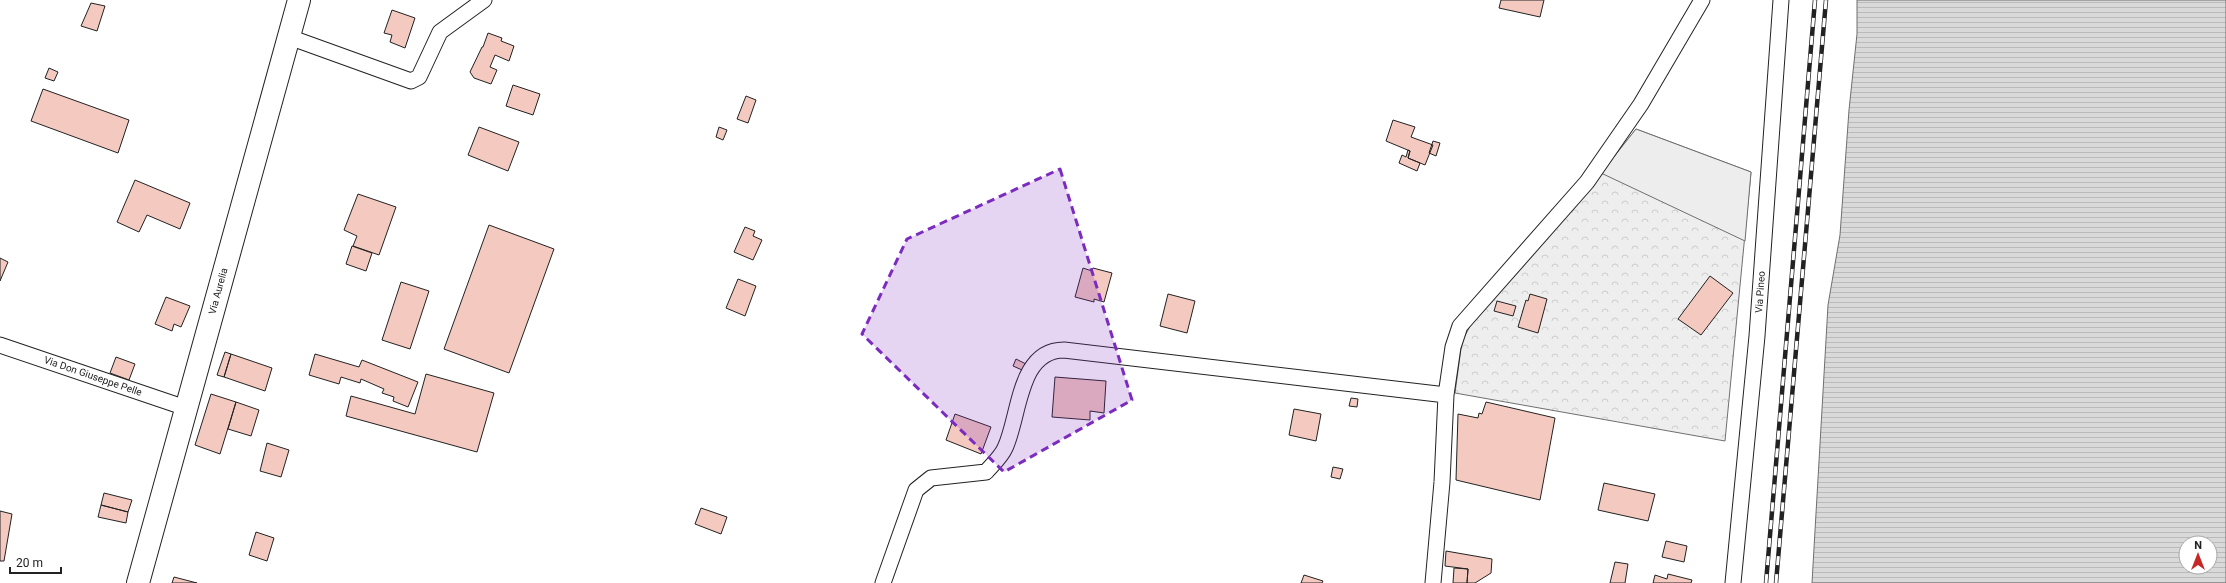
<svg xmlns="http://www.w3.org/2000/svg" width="2226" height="583" viewBox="0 0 2226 583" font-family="Roboto,sans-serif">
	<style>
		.forest { fill: url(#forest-crowns); stroke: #6f6f6f }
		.parking { fill: #ededed; stroke: #6f6f6f }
		.water { fill: url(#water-rules); stroke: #6f6f6f; fill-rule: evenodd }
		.building { fill: #f3c9c0; stroke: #222 }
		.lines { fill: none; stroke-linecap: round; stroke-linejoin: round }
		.street-casing { stroke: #222; stroke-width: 17 }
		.primary-casing { stroke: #222; stroke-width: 24 }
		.street { stroke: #fff; stroke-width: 15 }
		.primary { stroke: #fff; stroke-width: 22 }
		.rail-casing { stroke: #222; stroke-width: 4.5 }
		.rail { stroke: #fff; stroke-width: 3; stroke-dasharray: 9; stroke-linecap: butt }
		.marked { fill: #7b2cbf; fill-opacity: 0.2; stroke: #7b2cbf; stroke-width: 3; stroke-dasharray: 8 5; stroke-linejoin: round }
		.labels { text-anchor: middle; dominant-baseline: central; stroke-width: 3; stroke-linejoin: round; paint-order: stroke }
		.street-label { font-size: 10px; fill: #222; stroke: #fff }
	</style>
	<defs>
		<pattern id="forest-crowns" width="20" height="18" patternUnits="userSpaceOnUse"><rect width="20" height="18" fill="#eee"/><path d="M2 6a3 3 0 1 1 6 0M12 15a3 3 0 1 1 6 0" fill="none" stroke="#ccc"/></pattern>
		<pattern id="water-rules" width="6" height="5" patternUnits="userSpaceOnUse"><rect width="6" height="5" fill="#d9d9d9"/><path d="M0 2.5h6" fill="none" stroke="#bababa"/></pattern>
	</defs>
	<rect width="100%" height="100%" fill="#fff"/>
	<path class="forest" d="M1636,129l115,43 -26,269 -270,-48 7,-52 12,-22 127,-146z"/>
	<path class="parking" d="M1636,129l115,43 -6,69 -144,-68z"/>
	<path class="water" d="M1857,0h369v583h-414l16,-278 12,-70 9,-125 8,-76zM2186,543h24v24h-24z"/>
	<path class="building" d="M1501,0h43l-4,17 -41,-9z
		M91,3l14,3 -8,25 -16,-5z
		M392,10l23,8 -10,30 -15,-6 2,-7 -8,-2z
		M488,33l14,5 -1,3 13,5 -5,15 -14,-6 -5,12 7,3 -6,14 -17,-6 -4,-6 12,-25h1z
		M49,68l9,4 -4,9 -9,-3z
		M513,85l27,9 -7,21 -27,-9z
		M43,89l86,31 -11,33 -87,-32z
		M746,96l10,4 -8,23 -11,-4z
		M1393,120l22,7 -4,10 22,8 -8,20 -17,-7 2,-7 -24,-10z
		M479,127l40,15 -11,29 -40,-16z
		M719,127l8,3 -4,10 -7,-3z
		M1433,141l7,2 -4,13 -7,-3z
		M1408,150l2,1 -2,7 12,5 -3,8 -18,-8 3,-8 4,2z
		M135,180l55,23 -10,26 -33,-14 -8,17 -22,-10z
		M358,194l38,13 -17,48 -26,-9 4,-10 -13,-6z
		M489,225l65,24 -45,124 -65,-24z
		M745,227l10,4 -2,5 9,4 -9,20 -19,-8z
		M352,246l20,7 -6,18 -20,-7z
		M0,258l8,4 -8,19z
		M1083,268l9,3 1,-3 19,5 -8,29 -10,-3v3l-19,-5z
		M1710,276l23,17 -32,42 -23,-16z
		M738,279l18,7 -11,30 -19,-8z
		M401,282l28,9 -19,58 -28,-9z
		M1168,294l27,7 -8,32 -27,-7z
		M1530,294l17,5 -9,34 -20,-6 8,-27 2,1z
		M166,297l24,9 -9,21 -7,-3 -2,7 -17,-7z
		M1497,301l19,5 -3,10 -19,-5z
		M225,352l6,2 -7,23 -7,-2z
		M231,354l41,14 -7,23 -41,-14z
		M315,354l44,13 3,-7 56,22 -10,25 -15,-6 1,-4 -12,-4 2,-4 -23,-10 -1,4 -19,-6 -2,7 -30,-9z
		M116,357l19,7 -6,16 -19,-7z
		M1016,359l10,5 -4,6 -9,-4z
		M426,374l68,19 -17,59 -131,-36 5,-20 64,18z
		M1055,377l51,4 -2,32 -14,-2v9l-38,-3z
		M211,394l25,8 -16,52 -25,-9z
		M1351,398l7,1 -1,8 -8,-1z
		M236,402l23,8 -8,26 -23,-7z
		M1486,402l69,16 -15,82 -84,-20 2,-66 20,4 1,-5 3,1z
		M1294,409l27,5 -5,27 -27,-6z
		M955,414l36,13 -10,27 -35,-14z
		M267,443l22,7 -8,27 -21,-6z
		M1333,467l10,2 -3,10 -9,-2z
		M1604,483l51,11 -7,27 -50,-11z
		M104,493l28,7 -4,12 -27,-7z
		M101,505l27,7 -2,11 -28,-6z
		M701,508l26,9 -6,17 -26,-10z
		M0,511l12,3 -8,47h-4z
		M256,532l18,6 -7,23 -18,-6z
		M1666,541l21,5 -3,16 -22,-5z
		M1446,551l46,8 -1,14 -16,10h-8l1,-14 -23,-3z
		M1615,562l13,2 -3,19h-15z
		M1454,568l14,1 -1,14h-14z
		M1668,574l24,6 -1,3h-38l2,-8 12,4z
		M1304,575l19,6 -1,2h-21z
		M174,577l23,6h-25z"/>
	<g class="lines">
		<g class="street-casing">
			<path id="street" d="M289,37l122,44 8,-4 21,-45 44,-32
				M0,345l186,63
				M883,583l33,-93 15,-12 55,-6c6,-7 15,-15 19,-24 15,-32 13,-98 59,-98l382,45 7,-48 7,-21 127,-144 54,-78 61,-104
				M1433,583l9,-101 4,-87
				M1733,583l24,-247 24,-336"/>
		</g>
		<g class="primary-casing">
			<path id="primary" d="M138,583l161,-583"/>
		</g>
		<use href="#street" class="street"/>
		<use href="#primary" class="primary"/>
		<g class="rail-casing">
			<path id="rail" d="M1766,583l49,-583
				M1776,583l50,-583"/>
		</g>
		<use href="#rail" class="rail"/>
	</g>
	<path class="marked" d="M1060,169l72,231 -128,72 -142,-138 45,-95z"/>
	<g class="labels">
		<g class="street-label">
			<text transform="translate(218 291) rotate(-75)">Via Aurelia</text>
			<text transform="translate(1760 292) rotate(-86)">Via Pineo</text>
			<text transform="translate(93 376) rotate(19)">Via Don Giuseppe Pelle</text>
		</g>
	</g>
	<g transform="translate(2198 555)"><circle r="19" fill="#ffffff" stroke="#a7a7a7"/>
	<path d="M0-3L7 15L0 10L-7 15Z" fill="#c62828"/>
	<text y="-6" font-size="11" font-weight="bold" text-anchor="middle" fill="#222222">N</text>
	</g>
	<path d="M10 567v6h51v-6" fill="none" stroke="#222222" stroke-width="2"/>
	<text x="16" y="567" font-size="12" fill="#222222" stroke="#ffffff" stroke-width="3" paint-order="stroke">20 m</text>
</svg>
